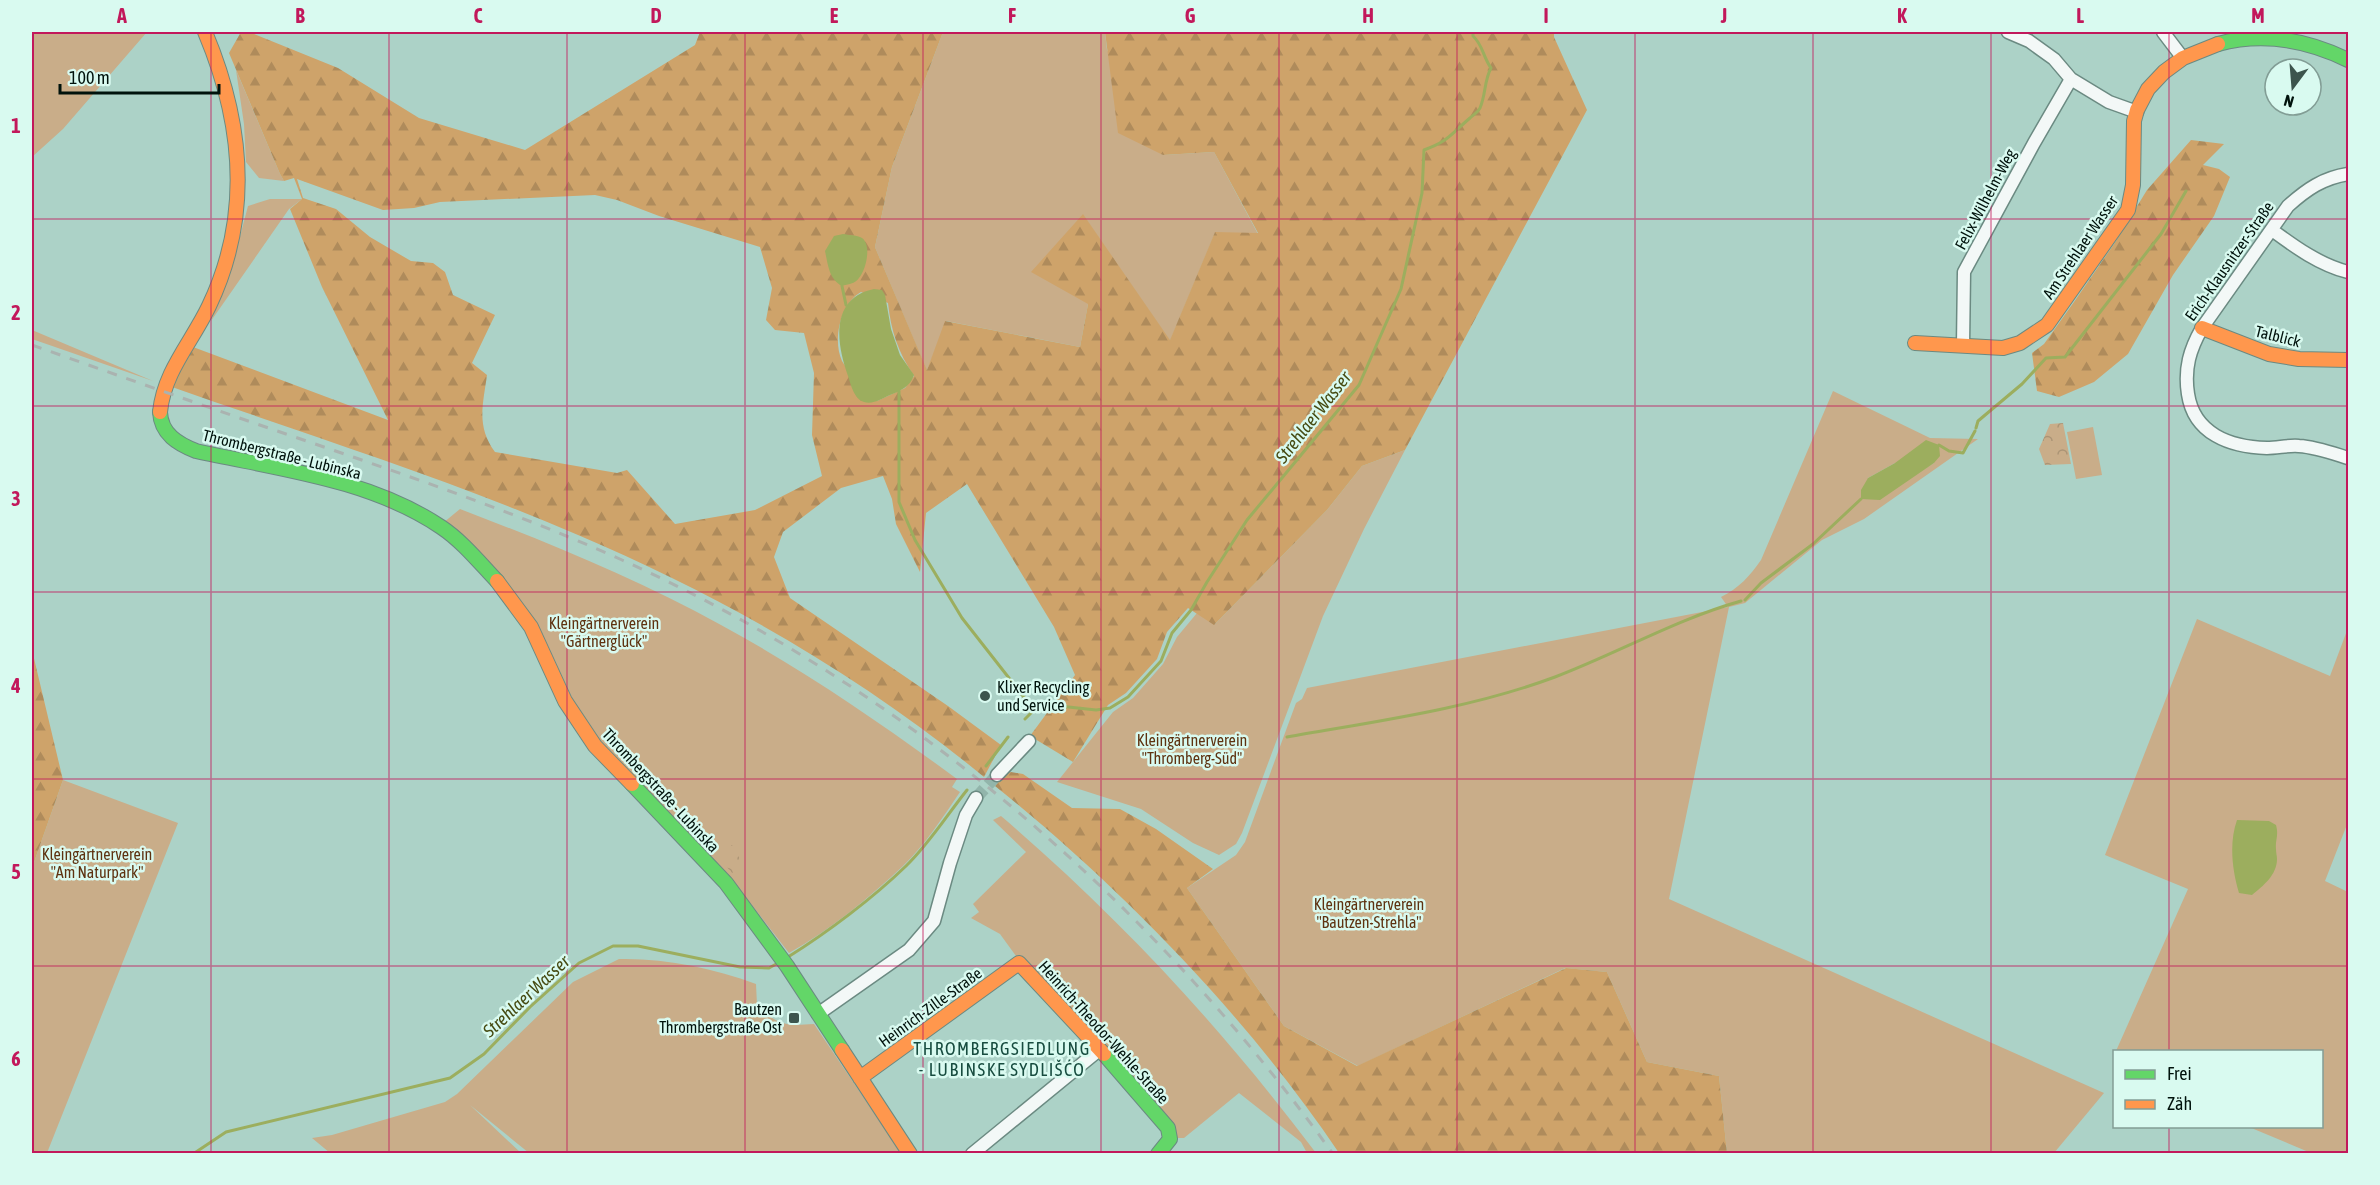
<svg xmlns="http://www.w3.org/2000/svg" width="2380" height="1185" viewBox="0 0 2380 1185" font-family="'Asap Condensed',sans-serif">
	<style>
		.green { fill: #c9ad89; fill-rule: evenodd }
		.forest { fill: url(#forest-firs); fill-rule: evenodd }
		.park { fill: url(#park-crowns) }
		.water { fill: #9cae5e }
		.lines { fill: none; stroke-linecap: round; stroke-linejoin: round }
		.stream { stroke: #9cae5e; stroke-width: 3 }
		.street-tunnel { stroke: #92b5ab; stroke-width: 12; stroke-dasharray: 12 6; stroke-linecap: butt }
		.street-casing { stroke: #6b8a82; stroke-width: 15 }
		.fast-casing { stroke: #6b8a82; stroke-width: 16 }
		.slow-casing { stroke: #6b8a82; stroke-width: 16 }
		.street { stroke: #f3f8f7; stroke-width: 12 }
		.fast { stroke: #63d668; stroke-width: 14 }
		.slow { stroke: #ff974d; stroke-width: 14 }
		.rail { stroke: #aab3b0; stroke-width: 3; stroke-dasharray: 10 10; stroke-linecap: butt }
		.grid { fill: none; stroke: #c2185b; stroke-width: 1.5; stroke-opacity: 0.55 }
		.poi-dot { fill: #3c554d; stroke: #d9faf0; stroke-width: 2 }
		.labels { text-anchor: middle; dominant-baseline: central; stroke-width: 5; stroke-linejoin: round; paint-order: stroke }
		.street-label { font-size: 16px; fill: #00120c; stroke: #d9faf0 }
		.park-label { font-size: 16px; fill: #5e3210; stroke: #d9faf0 }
		.poi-label { font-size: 16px; fill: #00120c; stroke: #d9faf0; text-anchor: start }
		.water-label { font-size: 18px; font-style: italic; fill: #464b12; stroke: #d9faf0 }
		.neighbourhood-label { font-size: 18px; letter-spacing: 1.5px; fill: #174c3f; stroke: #d9faf0 }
		.neatline { fill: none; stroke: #c2185b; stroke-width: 2 }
		.grid-label { font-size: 20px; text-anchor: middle; font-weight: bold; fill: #c2185b }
	</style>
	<defs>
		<pattern id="forest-firs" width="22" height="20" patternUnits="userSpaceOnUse" patternTransform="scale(1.5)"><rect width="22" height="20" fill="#cea36a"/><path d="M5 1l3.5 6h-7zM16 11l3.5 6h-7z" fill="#af8b5b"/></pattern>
		<pattern id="park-crowns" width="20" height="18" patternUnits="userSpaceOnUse" patternTransform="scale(1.5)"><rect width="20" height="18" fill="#c9ad89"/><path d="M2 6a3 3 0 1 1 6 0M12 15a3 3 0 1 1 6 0" fill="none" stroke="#ab9475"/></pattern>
	</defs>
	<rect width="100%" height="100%" fill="#acd2c7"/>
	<path class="green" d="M32,32h115l-84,97 -31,28z
		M943,32h162l2,18 56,105 51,-3 44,82 -43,-1 -45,108 -87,-126 5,89 -8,43 -134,-26 -19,50 -52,-124 17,-80z
		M236,70l44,104 4,7 -25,-3 -13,-16 -2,-38z
		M270,199h32l-13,10 -78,112 26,-73 11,-42z
		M32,330l121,51 -121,-42z
		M1833,391l97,47 48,1 -114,80 -42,21 -77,63 -16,4 -60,292 435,194 -50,60h-327l-8,-77 -72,-14 -40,-90 -42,-4 -207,98 -74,-40 -97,-138 49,-33 9,-13 51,-139 6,-4 5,-11 421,-81 -7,-10c18,-9 29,-21 40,-37zM1895,463h39l-21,13 -45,2z
		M2093,427l9,48 -26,4 -9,-47z
		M1405,450l-41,79 -41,87 -81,217 -6,11 -17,11 -26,-12 -52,-34 -84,-27 56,-70 20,-14 30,-34 14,-27 20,-24 18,11 112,-114 35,-44z
		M460,509c89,34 177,70 261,116 83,45 160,98 236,154l-5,8 8,5c-17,25 -35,53 -57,74 -34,32 -73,64 -114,87l-55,-71 -146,-150 -40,-86 -105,-123z
		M2197,619l133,57 18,-48v194l-23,59 23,11v261h-37l-62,-26 73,-1v-74l-206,-1 72,-162 -83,-34z
		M63,780l115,43 -131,330h-15v-285z
		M1001,816c120,103 220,211 315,337h-9l-6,-11 -62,-49 -55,45h-10l-155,-178 -19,-26 -29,-16 8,-6 -6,-8 53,-52 -33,-32z
		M619,959c46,-1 94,9 137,25l1,21c21,21 29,21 57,19l87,129h-372l-59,-48 51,48h-191l-18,-15 20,-3 113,-33 12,-8 116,-112z"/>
	<path class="forest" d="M241,32h8l89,36 81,50 106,32 170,-105 5,-13h243l-51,135 -17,80 52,123 18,-49 135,26 8,-43 -57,-32 52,-58 87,126 45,-108 43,1 -44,-81 -51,3 -45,-22 -13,-101h449v5l33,73 -182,340 -43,16 -35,44 -113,115 -26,-17 -21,24 -10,27 -31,34 -18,12 -35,57 -43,-26 45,-61 -21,-48 -87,-143 -41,29 -6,59 -24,-48 -4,-25 -9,-23 -42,12 -58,44 -9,25 16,41 158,108 53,39 -17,32c-121,-100 -262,-181 -406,-242 -132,-57 -270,-100 -406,-148l21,-40 195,73 -66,-133 -32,-78 12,-10 -8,-21 -10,3 -4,-7 -51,-121zM297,179l86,31 31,-2 26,-6 155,-7 22,5 42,16 101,31 12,41 -6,32 9,10 29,3 10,40 -2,62 10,41 -67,34 -80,14 -48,-54 -10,3 -122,-21c-19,-26 -12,-47 -8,-77l-15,-12 23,-48 -42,-20 -8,-23 -12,-9 -22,-2 -41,-24 -34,-28 -33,-11zM861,292l27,11c3,28 10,49 26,73l-9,12 -28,13c-10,-11 -28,-28 -35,-40 -10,-22 -1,-58 19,-69z
		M2191,140l33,4 -21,21 16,4 11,8 -16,39 -41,59 -45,79 -34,28 -35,15 -22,-6 -5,-38 12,-9 30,-42 40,-58 33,-54z
		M32,650l31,130 -31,88z
		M1011,772l12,2 49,34 48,1 36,20 57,40 -26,19 97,138 73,40 209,-98 41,4 40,90 72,14 8,77h-388c-89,-133 -218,-266 -344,-367l10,-12z"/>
	<path class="park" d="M2063,423l8,41 -26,1 -6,-16 11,-25z
		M732,845l13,23 -11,7 -17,-19z"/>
	<path class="water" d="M843,234c6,1 14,1 19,4 10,7 4,32 -3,40 -4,6 -11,6 -17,8 -13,-7 -14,-21 -17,-35l9,-15z
		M874,289l8,1 3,5 6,34 9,26 14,20c-4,12 -14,16 -24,20 -7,3 -17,10 -26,7 -10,-3 -13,-17 -16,-26 -12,-33 -18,-78 26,-87z
		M1926,440l13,5 1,11 -6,7 -54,37 -19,-1v-9l7,-12 27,-15z
		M2237,820l32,1 7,4c3,11 -1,15 0,24 0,4 1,7 1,10 0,16 -14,27 -25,36l-13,-2c-7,-24 -10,-50 -2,-73z"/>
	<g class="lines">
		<path class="stream" d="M842,286l4,19
			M899,391v111l16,38 47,78 72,92
			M1976,428l2,-7 44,-37 24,-26 19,-1 96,-123 25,-43
			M1939,445l10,6 14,2 12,-22
			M1745,600l16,-17 52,-39 48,-45
			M1025,719l9,-9 16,-5 46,5 14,-2 18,-11 33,-36 11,-28 19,-23 16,-28 40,-62 112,-135 42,-96 21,-96 2,-43c25,-9 27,-16 46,-32 4,-4 8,-5 10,-10 6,-14 4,-27 11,-40 -8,-11 -8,-23 -18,-32v-4
			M1287,737c90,-16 182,-28 268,-60 63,-24 122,-58 186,-76
			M986,766l22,-29
			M788,957c40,-25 85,-59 118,-91 23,-22 41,-51 61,-76
			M193,1154l33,-22 224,-54 34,-24 46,-47 49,-44 34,-17h25l102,21 29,1 9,-5"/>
		<path class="street-tunnel" d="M976,798l21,-23"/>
		<g class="street-casing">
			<path id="street" d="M2008,32l21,9 25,18 17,20 38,23 28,10
				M2163,32l19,25
				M2348,174c-25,4 -41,15 -60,32l-86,122c-12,21 -18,40 -14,66 6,40 42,53 79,54 11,0 21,-3 32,-2 17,1 33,7 49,12
				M2272,230c23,17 48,35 76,42
				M1963,345l1,-73 70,-129 37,-64
				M997,775l32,-34
				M818,1014l91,-64 25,-29 16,-58 16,-48 10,-17
				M972,1154l127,-104"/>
		</g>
		<g class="fast-casing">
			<path id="fast" d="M2218,44c45,-12 89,-4 130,16
				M160,412c1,22 18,32 36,39 82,18 174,28 245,76 21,14 38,35 56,54
				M632,784l94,99 61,83 55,84
				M1104,1054l64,74 2,11 -12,15"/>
		</g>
		<g class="slow-casing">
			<path id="slow" d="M2202,328l67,26 30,5 49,1
				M1915,343l88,5 17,-5 27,-18 81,-115 5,-25 1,-64 3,-11 11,-21 16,-17 19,-14 35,-14
				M160,412c4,-41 32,-70 49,-106 43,-90 34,-184 -4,-274
				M497,581l34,46 34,74 30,45 37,38
				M842,1050l68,104
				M860,1078l159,-115 85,91"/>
		</g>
		<use href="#street" class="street"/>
		<use href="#fast" class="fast"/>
		<use href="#slow" class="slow"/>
		<path class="rail" d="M32,345c96,34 192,68 289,101 102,35 203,70 301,114 284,128 530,342 711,594"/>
	</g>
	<path class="grid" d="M211,32v1122M389,32v1122M567,32v1122M745,32v1122M923,32v1122M1101,32v1122M1279,32v1122M1457,32v1122M1635,32v1122M1813,32v1122M1991,32v1122M2169,32v1020M32,219h2316M32,406h2316M32,592h2316M32,779h2316M32,966h2316M2169,1126v28"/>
	<g class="poi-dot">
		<circle cx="985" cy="696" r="6"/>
		<rect x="788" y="1012" width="12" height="12" rx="3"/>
	</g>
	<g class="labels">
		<g class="street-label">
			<text transform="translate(1985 199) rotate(-62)">Felix-Wilhelm-Weg</text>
			<text transform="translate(2080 247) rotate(-56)">Am Strehlaer Wasser</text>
			<text transform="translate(2229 261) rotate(-55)">Erich-Klausnitzer-Straße</text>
			<text transform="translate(2278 336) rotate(14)">Talblick</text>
			<text transform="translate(282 454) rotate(14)">Thrombergstraße - Lubinska</text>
			<text transform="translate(661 790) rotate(47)">Thrombergstraße - Lubinska</text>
			<text transform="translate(930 1007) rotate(-36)">Heinrich-Zille-Straße</text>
			<text transform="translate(1104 1032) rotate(48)">Heinrich-Theodor-Wehle-Straße</text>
		</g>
		<g class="park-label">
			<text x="604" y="623">Kleingärtnerverein<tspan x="604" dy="18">"Gärtnerglück"</tspan></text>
			<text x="1192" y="740">Kleingärtnerverein<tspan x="1192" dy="18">"Thromberg-Süd"</tspan></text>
			<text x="97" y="854">Kleingärtnerverein<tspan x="97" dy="18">"Am Naturpark"</tspan></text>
			<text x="1369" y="904">Kleingärtnerverein<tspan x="1369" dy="18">"Bautzen-Strehla"</tspan></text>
		</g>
		<g class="poi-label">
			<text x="997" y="687">Klixer Recycling<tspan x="997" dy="18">und Service</tspan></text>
			<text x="782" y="1009" text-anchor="end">Bautzen<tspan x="782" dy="18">Thrombergstraße Ost</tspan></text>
		</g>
		<g class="water-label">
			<text transform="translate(1313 417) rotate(-52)">Strehlaer Wasser</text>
			<text transform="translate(526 996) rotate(-43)">Strehlaer Wasser</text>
		</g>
		<g class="neighbourhood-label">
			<text x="1002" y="1048">THROMBERGSIEDLUNG<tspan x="1002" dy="21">- LUBINSKE SYDLIŠĆO</tspan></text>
		</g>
	</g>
	<rect width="2380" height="1185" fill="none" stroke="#d9faf0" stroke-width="66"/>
	<rect x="2113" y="1050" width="210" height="78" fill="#d9faf0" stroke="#829d95" stroke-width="1.5"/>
	<rect x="2125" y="1070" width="30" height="9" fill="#63d668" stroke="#829d95" stroke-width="1.5"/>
	<text x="2167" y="1080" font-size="18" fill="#00120c">Frei</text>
	<rect x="2125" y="1100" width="30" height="9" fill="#ff974d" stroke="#829d95" stroke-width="1.5"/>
	<text x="2167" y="1110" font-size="18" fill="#00120c">Zäh</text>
	<g transform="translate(2293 87) rotate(196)"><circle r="28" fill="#d9faf0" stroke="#829d95" stroke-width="1.5"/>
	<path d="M0-4.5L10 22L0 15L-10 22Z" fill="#3c554d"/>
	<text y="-9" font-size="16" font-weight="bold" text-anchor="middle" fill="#00120c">N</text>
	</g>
	<path d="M60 84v9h159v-9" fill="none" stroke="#00120c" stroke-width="3"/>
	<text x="69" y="84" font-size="18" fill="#00120c" stroke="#d9faf0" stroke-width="4.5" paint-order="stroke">100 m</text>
	<rect x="33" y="33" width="2314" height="1119" class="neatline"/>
	<g class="grid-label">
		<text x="122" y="23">A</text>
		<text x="300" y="23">B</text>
		<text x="478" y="23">C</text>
		<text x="656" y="23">D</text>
		<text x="834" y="23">E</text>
		<text x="1012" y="23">F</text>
		<text x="1190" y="23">G</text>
		<text x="1368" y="23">H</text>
		<text x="1546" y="23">I</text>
		<text x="1724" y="23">J</text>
		<text x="1902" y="23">K</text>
		<text x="2080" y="23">L</text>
		<text x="2258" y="23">M</text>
		<text x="16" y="133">1</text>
		<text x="16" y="320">2</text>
		<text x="16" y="506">3</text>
		<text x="16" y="693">4</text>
		<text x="16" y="879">5</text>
		<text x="16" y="1066">6</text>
	</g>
</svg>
